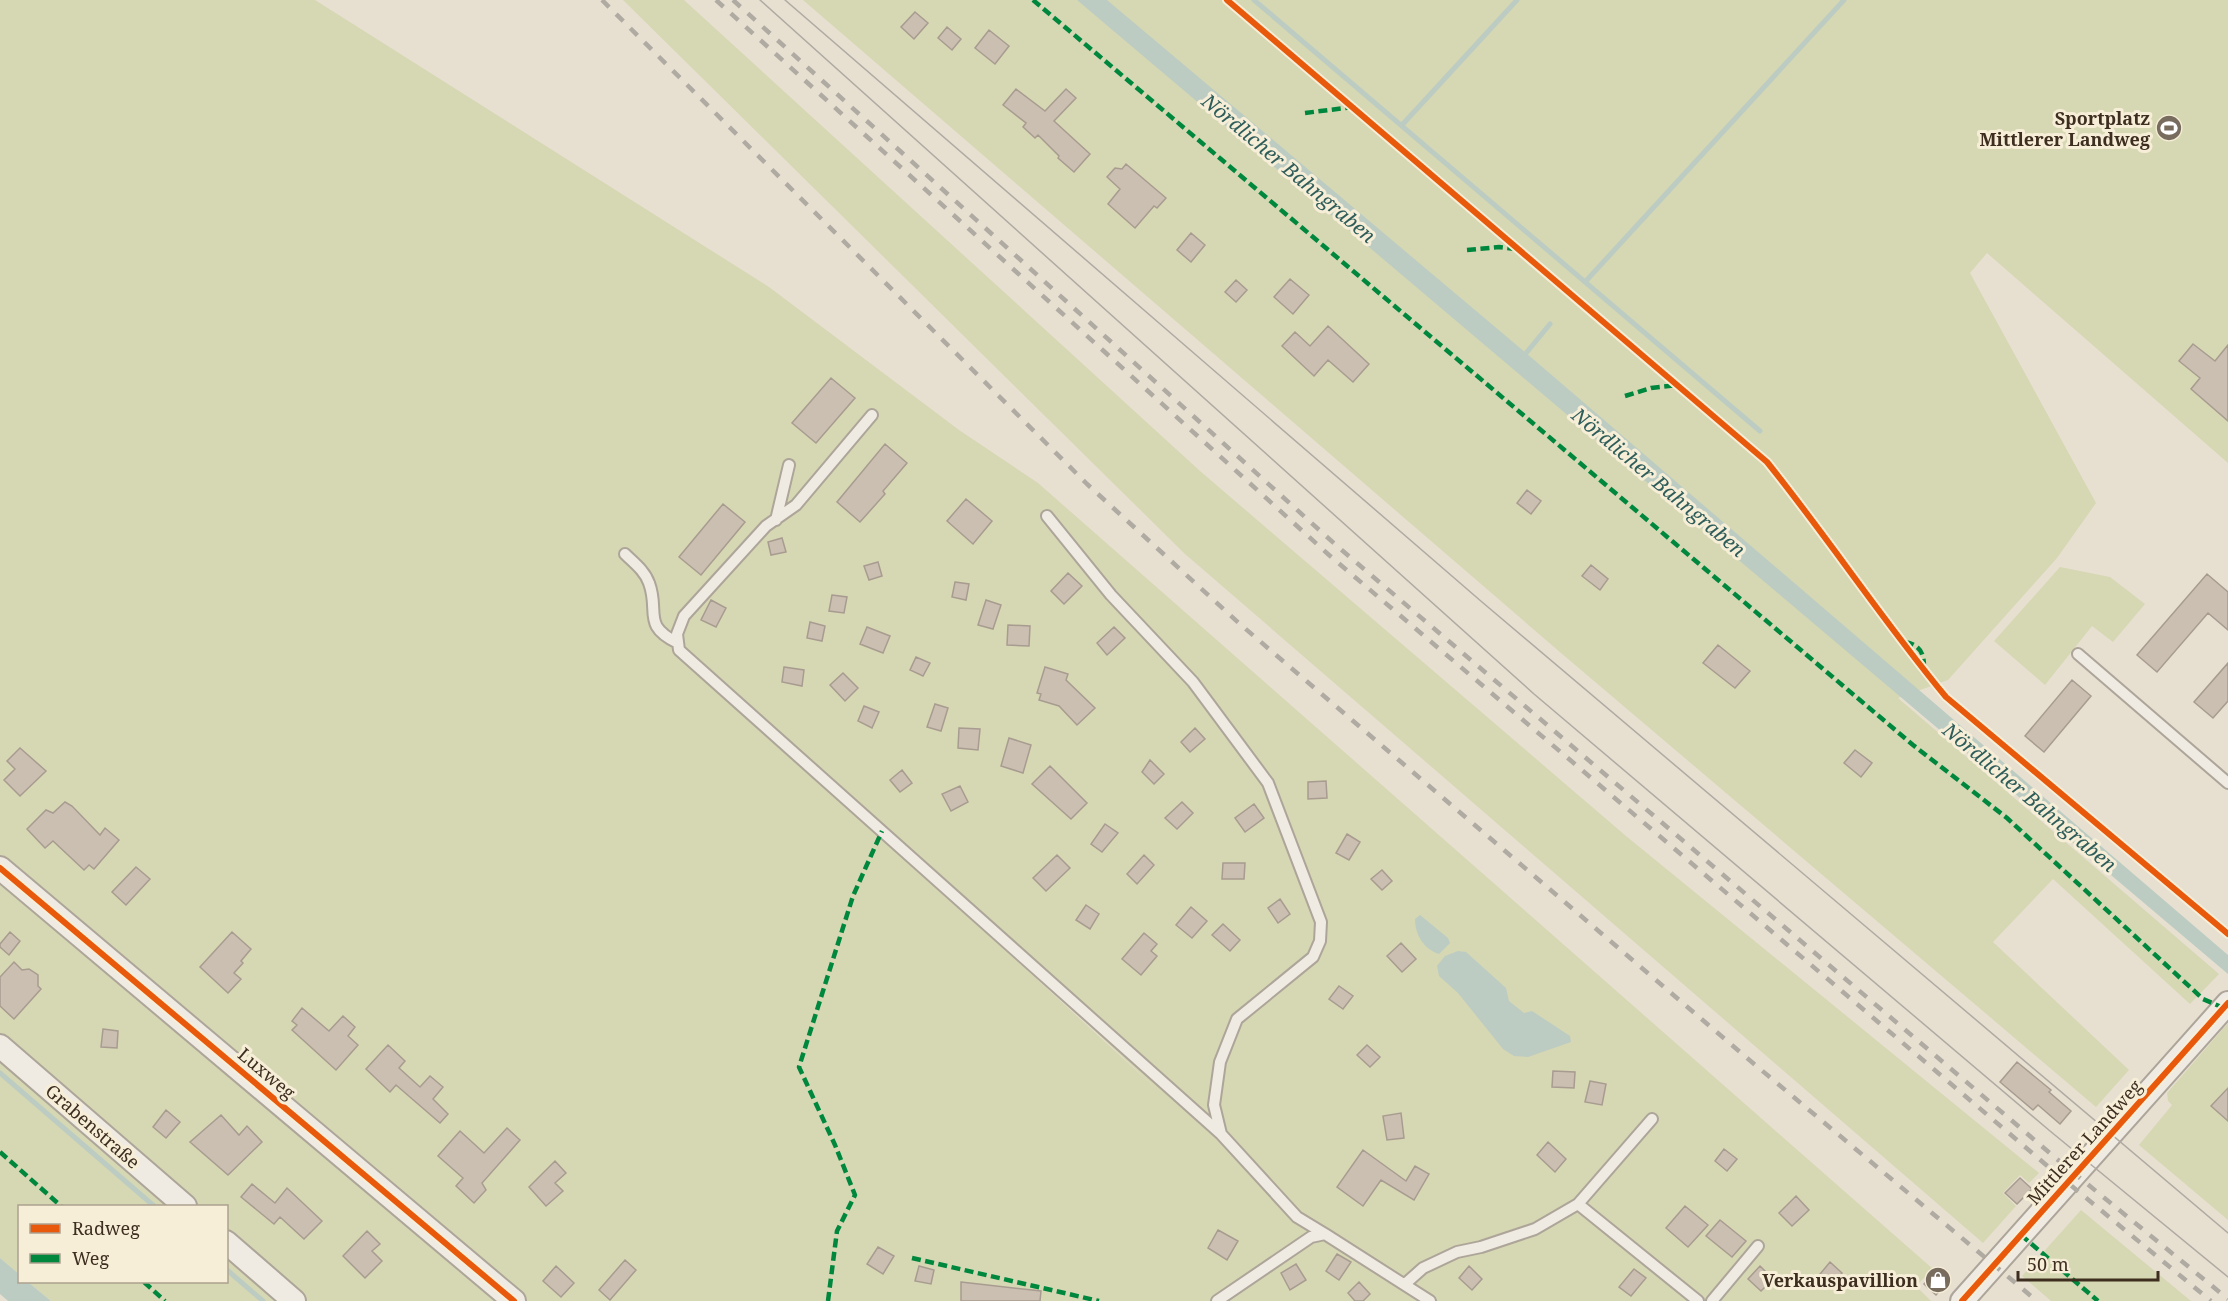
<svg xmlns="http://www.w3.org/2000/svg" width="2228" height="1301" viewBox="0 0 2228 1301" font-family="'Noto Serif',serif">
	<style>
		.green { fill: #d6d7b3; fill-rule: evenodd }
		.water { fill: #bcccc2 }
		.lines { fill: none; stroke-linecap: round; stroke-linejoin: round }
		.stream { stroke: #bcccc2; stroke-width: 5 }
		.building { fill: #cbbfb2; stroke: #a89c90; stroke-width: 1.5 }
		.service-casing { stroke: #ada599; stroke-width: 14 }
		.minor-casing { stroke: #ada599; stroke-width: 26 }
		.service { stroke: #efebe3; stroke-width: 10 }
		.minor { stroke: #efebe3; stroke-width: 22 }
		.tram { stroke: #afaaa2; stroke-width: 1.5 }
		.rail { stroke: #afaaa2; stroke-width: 4.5; stroke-dasharray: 10 10; stroke-linecap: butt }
		.quiet { stroke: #00873e; stroke-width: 4.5; stroke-dasharray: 9 4.5; stroke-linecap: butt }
		.cycleway-casing { stroke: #f7eed8; stroke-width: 10 }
		.cycleway { stroke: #e8590c; stroke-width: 6 }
		.labels { text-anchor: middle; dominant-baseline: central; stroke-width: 6; stroke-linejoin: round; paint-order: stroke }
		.poi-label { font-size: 18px; font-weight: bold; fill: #3d2e20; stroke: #f7eed8; text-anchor: end }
		.street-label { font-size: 18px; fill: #3d2e20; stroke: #f7eed8 }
		.water-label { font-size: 20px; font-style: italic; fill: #2f5d5a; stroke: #f7eed8 }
	</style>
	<rect width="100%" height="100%" fill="#e7e0d1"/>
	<path class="green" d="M0,0h315l454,287 190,143 79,53 895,786 -17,17 15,15h-1880l-23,-19h198v-76h-206l-1,68 -19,-16zM817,777l65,54 282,265z
		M623,0h61l516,471 426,365 413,337 -10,10 -9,-8 -17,18 13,13 -33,37 -798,-689z
		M803,0h1425v463l-241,-210 -17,20 126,230 -39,55 -109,122 -50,18 321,276 -29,30 -137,-125 -60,63 136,128 -33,37 -535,-454z
		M2060,567l50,10 35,27 -32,38 -21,-16 -47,59 -51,-44z
		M2228,1023v197l-89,-75 33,-40 -4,-4 -1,-8z
		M2081,1210l110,91h-140l-29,-25z"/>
	<path class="water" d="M1077,0h30l419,353 702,602v19z
		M1420,915l28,23 2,5 -11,11c-15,-5 -24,-19 -24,-35z
		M1458,951l8,1 40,36 3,13 15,12 8,-2 38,25 1,6 -43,15 -14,-1 -11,-7 -45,-56 -19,-17 -2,-10 8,-10z
		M0,1258l19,16 1,8h8l23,19h-43l-8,-7z"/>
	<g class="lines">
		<path class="stream" d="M1254,0l506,431
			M1402,125l115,-125
			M1585,282l259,-282
			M1522,358l28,-34
			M0,1073l154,133
			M226,1269l37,32"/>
	</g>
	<path class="building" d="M915,12l13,11 -14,16 -13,-12z
		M947,27l14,12 -9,11 -14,-12z
		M989,30l20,16 -14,18 -20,-16z
		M1016,89l29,22 21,-22 10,9 -22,23 36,33 -16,18 -16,-14 1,-2 -21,-21 -3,3 -12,-11 3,-4 -23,-18z
		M1126,164l40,34 -9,10 -3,-2 -19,22 -27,-24 12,-15 -13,-12 8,-9 7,1z
		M1191,233l14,12 -14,17 -14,-12z
		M1290,279l19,16 -16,19 -19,-17z
		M1236,280l11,10 -11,12 -11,-10z
		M1328,326l41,38 -16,18 -25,-22 -14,16 -32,-30 13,-14 15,14z
		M2193,344l22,17 13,-16v76l-37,-32 9,-11 -21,-17z
		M831,378l24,20 -39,45 -24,-20z
		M885,444l22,19 -24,28 2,3 -25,28 -23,-20z
		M1527,490l14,11 -10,13 -14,-11z
		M966,499l26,22 -19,23 -26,-23z
		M723,504l22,18 -44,53 -22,-18z
		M782,538l4,14 -15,3 -3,-13z
		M878,562l4,14 -13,4 -5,-14z
		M1591,565l17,14 -8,11 -18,-14z
		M1068,573l14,13 -18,18 -13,-13z
		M2207,574l21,18v38l-20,-17 -51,59 -20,-17z
		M955,582l14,2 -3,16 -14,-3z
		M832,595l15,2 -3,16 -15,-2z
		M711,600l15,8 -10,19 -15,-7z
		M986,600l15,5 -8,24 -15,-4z
		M810,622l15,4 -3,15 -15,-3z
		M1008,625l22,1 -1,20 -22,-1z
		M867,627l23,9 -7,17 -23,-9z
		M1114,627l11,11 -18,17 -10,-12z
		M1718,645l32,26 -15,17 -32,-25z
		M916,657l14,6 -7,13 -13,-6z
		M2228,663v38l-15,17 -19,-16z
		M784,667l20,3 -2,16 -20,-4z
		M1045,667l23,7 -2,6 29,28 -18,17 -18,-19 -20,-6 2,-6 -4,-1z
		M843,673l15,15 -13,13 -15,-16z
		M2072,680l19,16 -47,56 -19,-16z
		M935,704l13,4 -7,23 -14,-4z
		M864,706l15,6 -7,16 -14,-7z
		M959,728l21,1 -2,21 -20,-2z
		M1195,728l10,11 -15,13 -9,-10z
		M1009,738l22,7 -8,28 -22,-7z
		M20,748l26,23 -26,25 -16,-16 11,-11 -8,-8z
		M1855,750l17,13 -11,14 -17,-14z
		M1150,760l14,14 -10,10 -12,-12z
		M1050,766l37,37 -16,16 -39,-35z
		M902,770l10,13 -12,9 -10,-12z
		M1326,781l1,17 -19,1v-17z
		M960,786l8,16 -17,9 -9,-17z
		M65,802l7,4 28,29 5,-7 14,12 -25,29 -5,-4 -5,5 -31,-29 -8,7 -18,-19 19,-19 7,3z
		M1182,802l11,11 -16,16 -12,-11z
		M1254,804l10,14 -19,14 -10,-14z
		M1105,824l13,9 -16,19 -11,-8z
		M1347,834l13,8 -11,18 -13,-7z
		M1057,855l13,13 -24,23 -13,-13z
		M1144,855l10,10 -17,19 -10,-10z
		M1223,863h22l-1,16h-22z
		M136,867l14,12 -24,26 -14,-13z
		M1382,870l10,11 -10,9 -11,-11z
		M1280,899l10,15 -12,9 -10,-15z
		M1086,905l13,9 -9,15 -14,-9z
		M1191,907l16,14 -15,17 -16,-13z
		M1223,924l17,16 -10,11 -18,-16z
		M10,932l10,9 -11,14 -9,-8v-3z
		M232,932l19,17 -10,12 2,2 -9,10 7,6 -13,14 -28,-26z
		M1144,933l13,11 -6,7 6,5 -16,19 -19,-16z
		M1401,943l15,16 -14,13 -15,-16z
		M14,962l8,8 7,-1 9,6v11l3,3 -27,30 -14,-13v-29z
		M1339,986l14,10 -10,13 -14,-10z
		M302,1008l27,23 14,-15 12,11 -7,9 10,9 -22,25 -44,-40 5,-5 -5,-4z
		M103,1029l15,2 -1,17 -16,-1z
		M388,1045l17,16 -6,7 21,19 10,-11 13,11 -10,12 15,15 -8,9 -44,-38 -6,7 -24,-23z
		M1367,1045l13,12 -10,10 -13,-12z
		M2017,1062l34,28 -2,2 22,19 -11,13 -22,-19 -5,5 -33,-28z
		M1553,1071l22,1 -1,16 -22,-1z
		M1590,1081l16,3 -4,21 -17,-3z
		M2228,1088v33l-17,-15z
		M166,1110l14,12 -14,16 -13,-11z
		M1401,1113l3,25 -17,2 -4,-24z
		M221,1115l18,20 8,-9 15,16 -34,33 -38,-33z
		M507,1128l13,12 -38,43 4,7 -12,13 -18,-17 7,-8 -25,-22 22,-25 24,22z
		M1548,1142l18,17 -11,13 -18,-17z
		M1724,1149l13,10 -10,12 -12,-10z
		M1363,1150l43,31 9,-15 14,8 -15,26 -33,-20 -18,26 -26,-19z
		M555,1161l11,12 -11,10 8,8 -17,15 -17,-19z
		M2020,1178l12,11 -15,15 -12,-11z
		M252,1184l23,19 12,-15 35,33 -18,18 -24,-22 -6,7 -33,-27z
		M1796,1196l13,14 -17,16 -13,-13z
		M1685,1206l23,19 -20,22 -22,-19z
		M1720,1220l26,21 -14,16 -26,-21z
		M1218,1230l20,11 -11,19 -19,-12z
		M367,1231l13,13 -8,7 10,10 -17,17 -22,-22z
		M878,1247l16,9 -11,18 -16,-10z
		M1337,1254l14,8 -12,18 -13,-9z
		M625,1260l11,10 -26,30 -11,-10z
		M1830,1262l12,11 -14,16 -12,-10z
		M1296,1264l10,16 -16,10 -9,-17z
		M556,1266l18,17 -13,14 -18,-16z
		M919,1266l15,4 -3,14 -16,-3z
		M1469,1266l13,13 -10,11 -13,-12z
		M1760,1266l13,13 -12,12 -13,-12z
		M1634,1269l12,9 -15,18 -12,-9z
		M1935,1272l12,11 -11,12 -12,-11z
		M961,1282l80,9 -1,10h-79z
		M1359,1282l11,12 -7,7h-8l-7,-8z"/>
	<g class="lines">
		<g class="service-casing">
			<path id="service" d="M872,415l-76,90 -30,21 -82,90 -7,18 2,16 542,484
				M1047,516l64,79 82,87 75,101 53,139 -1,19 -7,16 -76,62 -17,43 -6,43 7,29 76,83 28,17
				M776,520l13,-55
				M625,554c9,9 20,17 24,29 11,29 -8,42 29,60
				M2078,654l150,129
				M1578,1204l74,-85
				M1405,1284l18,-16 34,-16 24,-5 54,-18 43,-25 120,97
				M1217,1301l94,-64 14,-3 105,67
				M1712,1301l46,-55"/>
		</g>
		<g class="minor-casing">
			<path id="minor" d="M0,868l514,433
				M0,1046l185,160
				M226,1242l68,59
				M1962,1301l266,-298"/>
		</g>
		<use href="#service" class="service"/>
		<use href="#minor" class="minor"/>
		<path class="tram" d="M760,0l774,694 516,437 178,146
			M785,0l697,602 746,631"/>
		<path class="rail" d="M602,0l485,484 154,141 506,433 290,243
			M716,0l613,555 722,614 160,132
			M733,0l604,546 721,614 170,139"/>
		<path class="quiet" d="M1033,0l880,745 94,73 196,181 23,10
			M1305,113l48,-6
			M1467,250l32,-3 16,2
			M1625,396l26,-8 26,-3
			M1905,642c15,3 19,11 19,25
			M0,1152l61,54
			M2021,1235l77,66
			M912,1258l187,43
			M144,1282l21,19
			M828,1301l9,-70 18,-36 -20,-50 -36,-78 54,-171 29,-65"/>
		<g class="cycleway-casing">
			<path id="cycleway" d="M1227,0l540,462c62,77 116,159 179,235l282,237
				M0,868l514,433
				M1962,1301l266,-298"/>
		</g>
		<use href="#cycleway" class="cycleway"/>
	</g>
	<defs>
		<g id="stadium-disc" transform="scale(1.35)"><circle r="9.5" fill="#786c5e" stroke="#f7eed8"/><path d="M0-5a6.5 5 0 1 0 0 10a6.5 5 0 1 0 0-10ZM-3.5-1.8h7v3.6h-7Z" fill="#fff"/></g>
		<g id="shop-disc" transform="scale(1.35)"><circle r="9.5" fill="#786c5e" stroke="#f7eed8"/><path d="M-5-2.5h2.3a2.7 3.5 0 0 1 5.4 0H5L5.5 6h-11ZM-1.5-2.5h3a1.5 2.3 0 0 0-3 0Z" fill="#fff"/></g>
	</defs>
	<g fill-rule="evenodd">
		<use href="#stadium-disc" x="2169" y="128"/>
		<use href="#shop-disc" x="1938" y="1280"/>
	</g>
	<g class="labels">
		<g class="poi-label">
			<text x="2150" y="118">Sportplatz<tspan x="2150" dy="21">Mittlerer Landweg</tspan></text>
			<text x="1918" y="1280">Verkauspavillion</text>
		</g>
		<g class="street-label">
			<text transform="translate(267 1073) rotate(40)">Luxweg</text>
			<text transform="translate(93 1126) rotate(41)">Grabenstraße</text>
			<text transform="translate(2084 1142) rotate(-48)">Mittlerer Landweg</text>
		</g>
		<g class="water-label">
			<text transform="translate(1289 168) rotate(40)">Nördlicher Bahngraben</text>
			<text transform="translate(1659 482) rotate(40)">Nördlicher Bahngraben</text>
			<text transform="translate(2030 797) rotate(40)">Nördlicher Bahngraben</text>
		</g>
	</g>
	<rect x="18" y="1205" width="210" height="78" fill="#f7eed8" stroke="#ada18e" stroke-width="1.5"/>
	<rect x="30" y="1224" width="30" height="9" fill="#e8590c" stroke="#ada18e" stroke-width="1.5"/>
	<text x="72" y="1235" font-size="18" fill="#3d2e20">Radweg</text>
	<rect x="30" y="1254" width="30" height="9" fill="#00873e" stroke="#ada18e" stroke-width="1.5"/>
	<text x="72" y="1265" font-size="18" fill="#3d2e20">Weg</text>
	<path d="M2018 1271v9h140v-9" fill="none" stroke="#3d2e20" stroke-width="3"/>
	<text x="2027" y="1271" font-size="18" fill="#3d2e20" stroke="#f7eed8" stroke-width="4.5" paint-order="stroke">50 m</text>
</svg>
